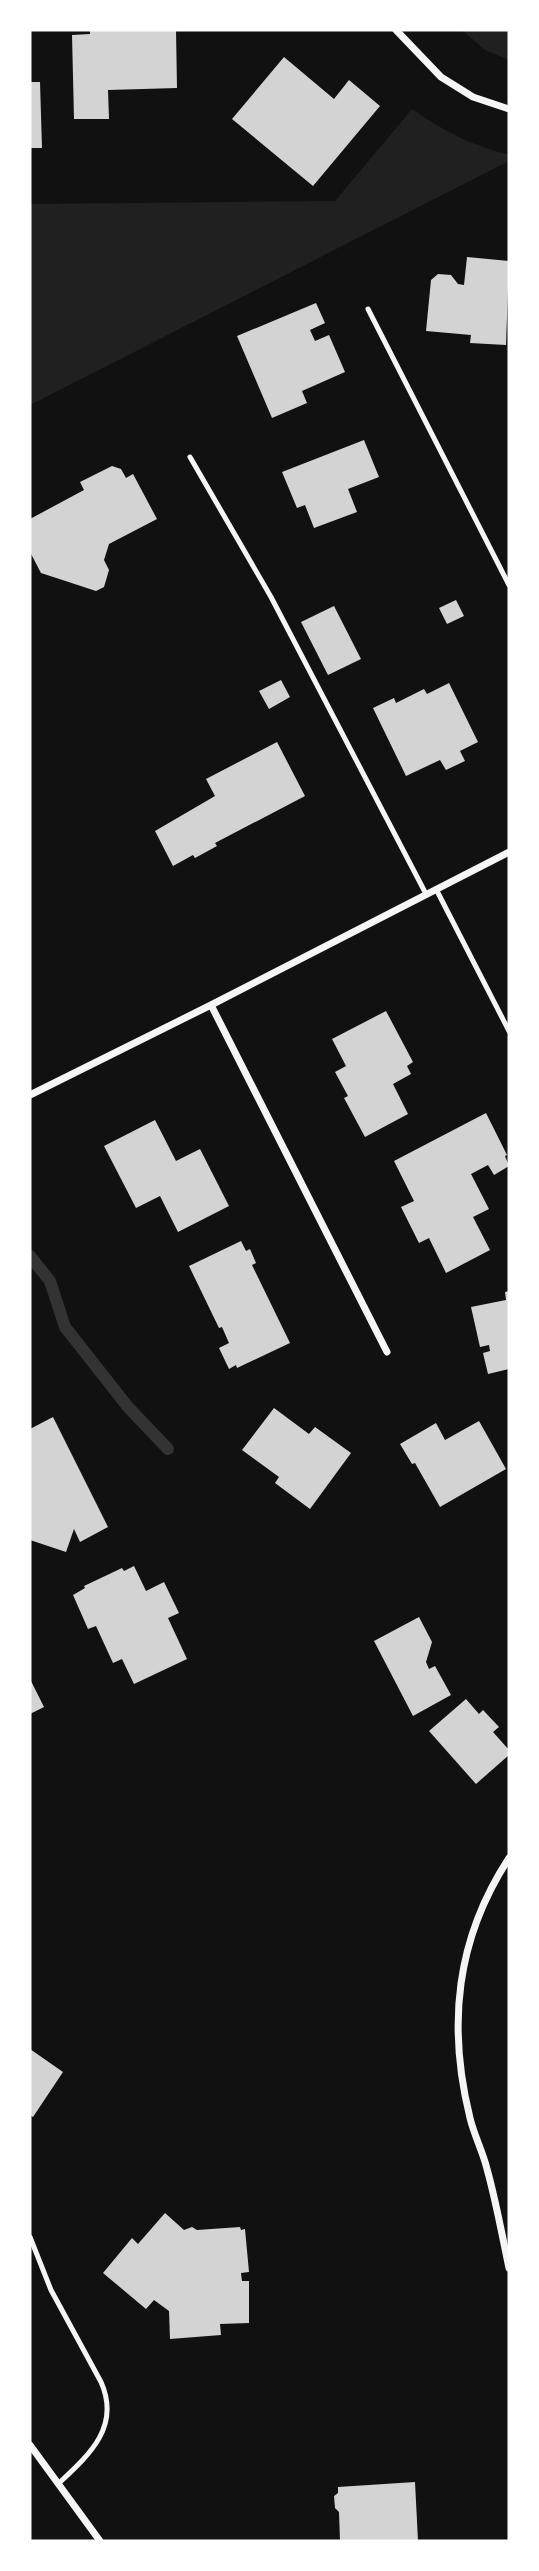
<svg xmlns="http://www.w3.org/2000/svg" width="539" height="2571" viewBox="0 0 539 2571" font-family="Inter,sans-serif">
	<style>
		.green { fill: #202020 }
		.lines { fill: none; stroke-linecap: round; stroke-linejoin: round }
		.stream { stroke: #333; stroke-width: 12 }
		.building { fill: #d3d3d3 }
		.service { stroke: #f5f5f5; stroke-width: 5 }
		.minor { stroke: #f5f5f5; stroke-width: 7 }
	</style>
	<rect width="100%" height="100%" fill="#111"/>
	<path class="green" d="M462,30h47v30l-24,-10z
		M412,109c31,22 61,37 97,46v6l-479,244v-201l305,-3z"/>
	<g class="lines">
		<path class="stream" d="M30,1256l20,25 15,46 63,80 40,42"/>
	</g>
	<path class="building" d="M90,30h86l1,58 -69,2 1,29h-35l-2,-84 18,-1z
		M284,57l50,42 15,-19 31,26 -67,80 -81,-67z
		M30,82h10l2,66h-12z
		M467,257l42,4 -3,84 -36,-2 1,-8 -45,-4 5,-51 7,-6 13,1 7,9 6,1z
		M316,303l9,20 -15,7 5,11 14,-6 16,37 -43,19 5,12 -35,15 -35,-82z
		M364,440l15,37 -31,12 9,23 -43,16 -9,-23 -8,3 -15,-36z
		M112,466l9,3 5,9 7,-4 24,45 -48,25 -5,16 5,10 -5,17 -8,4 -55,-18 -11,-21v-33l54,-29 -4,-8z
		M456,600l8,16 -17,8 -8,-16z
		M334,606l27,53 -33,16 -27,-53z
		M281,680l9,17 -21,12 -10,-18z
		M449,683l29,59 -18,9 5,10 -19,9 -6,-10 -34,16 -33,-68 21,-10 2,5 28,-14 3,5z
		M277,742l28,54 -90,47 2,3 -22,12 -2,-3 -20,11 -18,-35 60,-35 -9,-17z
		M386,1011l27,51 -6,4 4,8 -18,10 15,30 -43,23 -21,-39 4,-2 -13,-24 11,-6 -14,-27z
		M486,1113l21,42 -2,1 4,10 -15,9 -6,-10 -17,9 18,35 -16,8 17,33 -44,23 -17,-35 -10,5 -18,-36 13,-6 -20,-40z
		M155,1120l21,41 24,-12 29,57 -51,26 -18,-36 -24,12 -32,-62z
		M241,1241l5,10 4,-2 6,14 -4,2 38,78 -53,25 -1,-3 -7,4 -10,-21 10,-5 -7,-16 -3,1 -30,-62z
		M509,1291v78l-21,5 -5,-21 7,-2 -1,-6 -9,2 -9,-40 35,-7 -1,-8z
		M274,1408l35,26 6,-7 36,26 -41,56 -35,-26 4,-6 -37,-27z
		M53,1417l55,110 -28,15 -6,-13 -8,23 -36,-12v-111z
		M479,1421l27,48 -66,38 -25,-44 -3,1 -12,-20 36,-21 9,17z
		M134,1566l12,25 18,-9 15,31 -11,5 19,41 -53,25 -12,-25 -9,4 -17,-37 -8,3 -15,-34 12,-7 -1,-2 38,-18 2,3z
		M419,1617l13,25 -6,20 3,7 6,-3 16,29 -38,21 -39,-75z
		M30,1679l14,28 -14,7z
		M466,1699l13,15 4,-4 16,17 -6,5 16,18v5l-33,29 -47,-53z
		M30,2049l33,23 -30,45 -3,-2z
		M165,2213l19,17 8,-3 5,3 43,-3 1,3 4,-1 4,43 -8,1 1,8h7v42l-29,1 1,11 -51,4 -1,-28 -15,-11 -8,9 -43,-36 29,-35 6,6z
		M415,2482l3,59h-78l-1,-29 -4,-4 -1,-12 4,-3v-6z"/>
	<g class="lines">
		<path class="service" d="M368,309l141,276
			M190,457l81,140 155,297
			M436,889l73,142
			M30,2237l21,53 50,92c20,45 -12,73 -43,102"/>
		<path class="minor" d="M396,30l45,47 32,20 36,12
			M211,1005l176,347
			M30,1095l181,-90 298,-153
			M509,1858c-53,81 -62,167 -39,260 4,17 13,34 17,51 9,32 15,66 22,99
			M30,2445l70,96"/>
	</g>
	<rect width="539" height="2571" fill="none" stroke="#ffffff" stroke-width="63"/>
</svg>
